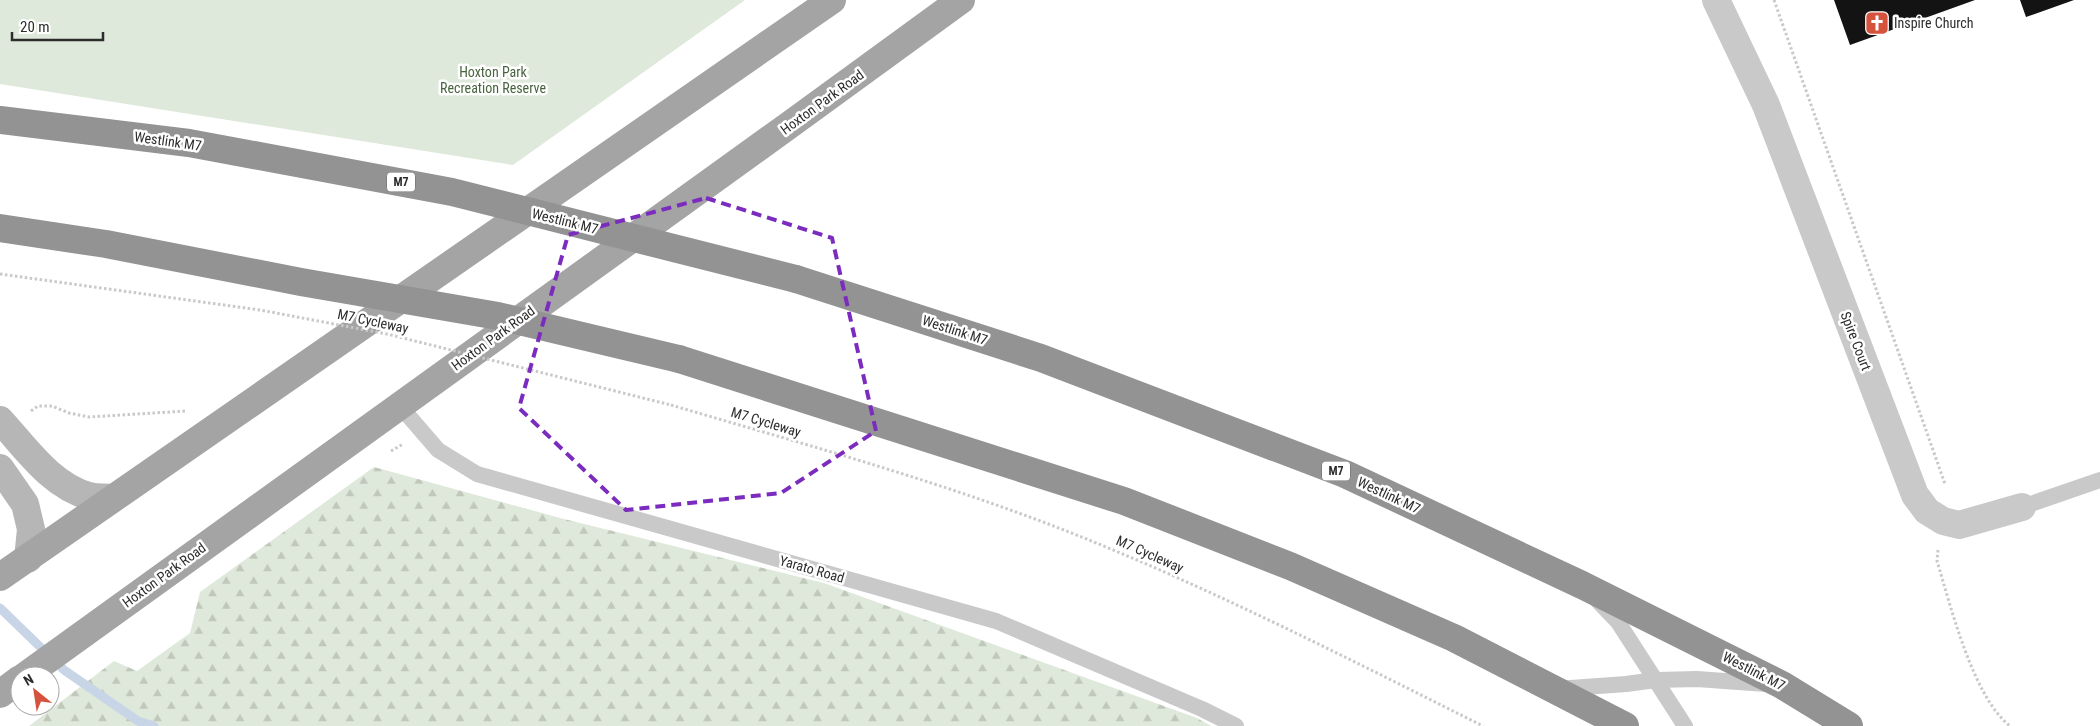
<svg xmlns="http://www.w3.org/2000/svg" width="2100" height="726" viewBox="0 0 2100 726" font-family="'Roboto Condensed',sans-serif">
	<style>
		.forest { fill: url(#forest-firs) }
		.green { fill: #dfe9db }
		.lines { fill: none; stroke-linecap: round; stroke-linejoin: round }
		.stream { stroke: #c8d5e7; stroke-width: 9 }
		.building { fill: #131313 }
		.path { stroke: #c9c9c9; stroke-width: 3; stroke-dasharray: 2.5 2.5; stroke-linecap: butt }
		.lane { stroke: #c9c9c9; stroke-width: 16 }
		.street { stroke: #c9c9c9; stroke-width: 28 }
		.secondary { stroke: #b6b6b6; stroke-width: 28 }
		.primary { stroke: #a4a4a4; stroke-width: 28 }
		.highway { stroke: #939393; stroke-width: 28 }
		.path-bridge { stroke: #c9c9c9; stroke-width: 3; stroke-dasharray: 2.5 2.5; stroke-linecap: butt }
		.highway-bridge { stroke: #939393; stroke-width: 28 }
		.marked { fill: none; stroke: #7b2cbf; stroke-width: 4; stroke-dasharray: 10 6; stroke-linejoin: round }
		.labels { text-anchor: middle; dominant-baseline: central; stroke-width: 5; stroke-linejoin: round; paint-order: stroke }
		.shield { fill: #fff; stroke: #6b6b6b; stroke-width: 1 }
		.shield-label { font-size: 12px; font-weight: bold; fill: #2c2c2c }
		.poi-label { font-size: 14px; fill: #2c2c2c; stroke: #fff; text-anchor: start }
		.park-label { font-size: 14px; fill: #48643e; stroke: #fff }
		.street-label { font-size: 14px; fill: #2c2c2c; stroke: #fff }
	</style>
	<defs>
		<pattern id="forest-firs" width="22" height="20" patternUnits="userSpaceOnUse" patternTransform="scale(1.25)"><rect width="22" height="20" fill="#dfe9db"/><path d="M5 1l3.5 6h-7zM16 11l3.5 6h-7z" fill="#c0c8bc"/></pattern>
	</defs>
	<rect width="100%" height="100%" fill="#fff"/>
	<path class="forest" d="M374,467l190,52 260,64 373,135 14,8h-1182l85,-65 23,10 53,-38 10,-41z"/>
	<path class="green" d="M0,0h745l-232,165 -513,-81z"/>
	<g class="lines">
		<path class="stream" d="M0,608l64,62 74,51 16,5"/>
	</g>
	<path class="building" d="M1834,0h141l-125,45z
		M2020,0h54l-48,17z"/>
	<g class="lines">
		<path class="path" d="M1774,0l171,484
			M671,405c146,43 294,83 435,142 128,53 253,117 377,179
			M31,411l7,-5h14l17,7 20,4 97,-6
			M391,451l12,-7
			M1938,550l-1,11c14,46 36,136 73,165"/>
		<path class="lane" d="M400,406l38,44 39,24 519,147 206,88 34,17
			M2022,507l78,-27
			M1596,599l22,23 67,104
			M1557,689l69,-5 30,-4 41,-1 69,5"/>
		<path class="street" d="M1716,0l50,105 149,390 12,16 16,10 16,4 63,-18"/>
		<path class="secondary" d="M0,420c25,27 51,66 89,76 7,2 16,1 24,2
			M0,468l25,36 6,25 -3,30"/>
		<path class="primary" d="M0,577l832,-577
			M25,676l763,-550 173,-126
			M0,694l20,-15"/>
		<path class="highway" d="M796,279l245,79 304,116 237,111 200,100 67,41
			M679,359l445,142 166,65 164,72 171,88"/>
		<path class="path-bridge" d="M0,274l260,36 127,24 284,71"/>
		<path class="highway-bridge" d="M0,120l189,23 263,49 344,87
			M0,228l106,16 195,38 197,34 181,43"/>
	</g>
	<path class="marked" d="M706,198l126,40 44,193 -95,62 -155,17 -107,-102 49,-173z"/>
	<defs>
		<g id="church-square" transform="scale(1.25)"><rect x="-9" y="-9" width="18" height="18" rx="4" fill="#d5533d" stroke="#fff"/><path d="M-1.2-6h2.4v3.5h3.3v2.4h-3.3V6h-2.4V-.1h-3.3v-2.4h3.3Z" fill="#fff"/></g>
	</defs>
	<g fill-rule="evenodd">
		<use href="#church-square" x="1877" y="23"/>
	</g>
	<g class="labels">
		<g class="shield">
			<rect x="387" y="172.5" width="28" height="19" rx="4"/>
			<rect x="1322" y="461.5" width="28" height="19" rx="4"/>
		</g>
		<g class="shield-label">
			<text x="401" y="182">M7</text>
			<text x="1336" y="471">M7</text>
		</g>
		<g class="poi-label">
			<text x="1894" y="23">Inspire Church</text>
		</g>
		<g class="park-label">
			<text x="493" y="72">Hoxton Park<tspan x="493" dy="16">Recreation Reserve</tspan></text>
		</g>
		<g class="street-label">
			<text transform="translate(822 102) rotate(-36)">Hoxton Park Road</text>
			<text transform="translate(168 141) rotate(8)">Westlink M7</text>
			<text transform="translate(565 221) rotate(14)">Westlink M7</text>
			<text transform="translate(373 321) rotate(12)">M7 Cycleway</text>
			<text transform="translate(955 330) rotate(18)">Westlink M7</text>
			<text transform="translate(493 338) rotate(-36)">Hoxton Park Road</text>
			<text transform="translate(1856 341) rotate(69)">Spire Court</text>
			<text transform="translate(766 422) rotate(17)">M7 Cycleway</text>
			<text transform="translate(1389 495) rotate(25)">Westlink M7</text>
			<text transform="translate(1150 554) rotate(24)">M7 Cycleway</text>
			<text transform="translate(812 569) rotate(16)">Yarato Road</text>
			<text transform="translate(164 575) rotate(-36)">Hoxton Park Road</text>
			<text transform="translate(1754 671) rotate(27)">Westlink M7</text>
		</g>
	</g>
	<g transform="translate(35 691) rotate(330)"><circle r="24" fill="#ffffff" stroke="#ababab"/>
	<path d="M0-4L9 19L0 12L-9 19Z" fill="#d5533d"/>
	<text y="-8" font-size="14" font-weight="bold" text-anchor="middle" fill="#2c2c2c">N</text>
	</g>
	<path d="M12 32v8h91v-8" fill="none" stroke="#2c2c2c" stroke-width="2.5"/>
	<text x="20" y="32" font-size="15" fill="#2c2c2c" stroke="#ffffff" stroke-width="4" paint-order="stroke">20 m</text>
</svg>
